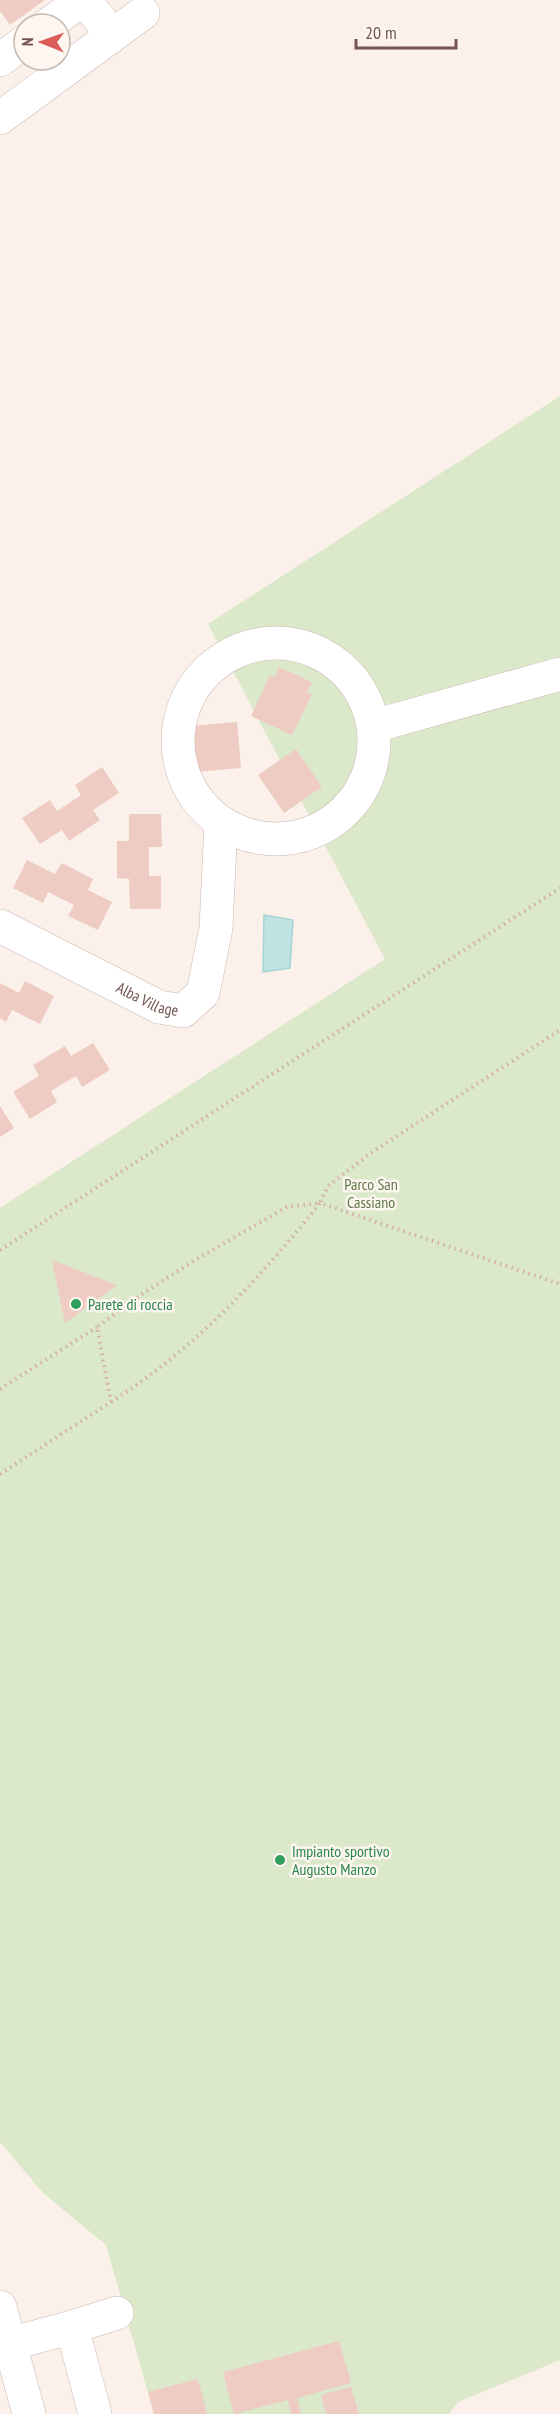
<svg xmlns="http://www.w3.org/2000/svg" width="560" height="2414" viewBox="0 0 560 2414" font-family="'PT Sans Narrow',sans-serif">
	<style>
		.green { fill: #dbe8c9 }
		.water { fill: #bfe3e2; stroke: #a6d4d3; stroke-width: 1.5 }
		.building { fill: #eeccc3 }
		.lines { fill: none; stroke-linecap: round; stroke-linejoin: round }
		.minor-casing { stroke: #ccb7b0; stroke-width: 34 }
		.path { stroke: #d3afa6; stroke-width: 4; stroke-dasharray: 1.5 4.5; stroke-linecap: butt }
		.minor { stroke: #fff; stroke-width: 33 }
		.leisure-dot { fill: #2e9e5b; stroke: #fef6f0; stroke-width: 2 }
		.labels { text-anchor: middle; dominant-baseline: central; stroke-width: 5; stroke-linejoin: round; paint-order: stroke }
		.street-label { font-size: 16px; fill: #74554f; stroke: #fef6f0 }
		.park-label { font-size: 16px; fill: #5f7848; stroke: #fef6f0 }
		.leisure-label { font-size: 16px; fill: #27864d; stroke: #fef6f0; text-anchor: start }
	</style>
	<rect width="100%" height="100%" fill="#fbf1ea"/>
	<path class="green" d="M560,396v1964l-102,42 -9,12h-295l-48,-169 -63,-52 -43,-51v-934l385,-249 -177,-335z"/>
	<path class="water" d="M264,915l29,5 -3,48 -27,4z"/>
	<path class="building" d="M0,0h45l-35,25 -10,-14z
		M279,667l33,15 -5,10 5,2 -20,41 -41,-19 19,-41 5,2z
		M237,722l4,46 -46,4 -4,-46z
		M296,749l26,38 -38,26 -26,-38z
		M102,767l17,26 -26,17 7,10 -31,21 -7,-11 -22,14 -18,-26 28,-18 7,11 24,-16 -6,-10z
		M129,814h32l1,33h-13v29h12v33h-31l-1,-30 -12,-1v-37h12z
		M27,860l28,14 7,-11 31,16 -5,11 24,12 -14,28 -30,-14 6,-11 -26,-13 -5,11 -30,-15z
		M25,981l29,15 -14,28 -28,-14 -6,12 -6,-4v-35l19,10z
		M93,1043l17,27 -28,17 -6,-11 -25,15 6,11 -27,17 -17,-27 26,-16 -6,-11 32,-19 6,10z
		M0,1106l14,22 -14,9z
		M52,1260l65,25 -52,38z
		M339,2341l12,42 -54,15 4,16h-10l-3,-14 -54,14 -11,-42z
		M198,2379l9,35h-53l-6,-22z
		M351,2387l8,27h-33l-5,-19z"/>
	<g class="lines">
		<g class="minor-casing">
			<g id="minor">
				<path d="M83,0l17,19 10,18"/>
				<path d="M49,24l33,-24"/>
				<path d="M0,60l24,-18"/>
				<path d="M0,118l143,-105"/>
				<circle cx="276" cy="741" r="98"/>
				<path d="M374,726l186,-52"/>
				<path id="s1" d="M0,926l159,81 24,4 20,-18 13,-65 5,-105"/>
				<path d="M0,2307l29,107"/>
				<path d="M10,2344l62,-17"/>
				<path d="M95,2414l-23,-87 45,-14"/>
			</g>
		</g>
		<path class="path" d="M0,1250l560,-362
			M0,1389l97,-62
			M111,1402c82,-52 149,-123 209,-199l240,81
			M0,1474l111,-72 -14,-75 45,-33 55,-35 90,-52 33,-4 8,-17 43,-33 189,-123"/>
		<use href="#minor" class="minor"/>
	</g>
	<g class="leisure-dot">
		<circle cx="76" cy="1304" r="6"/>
		<circle cx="280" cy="1860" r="6"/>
	</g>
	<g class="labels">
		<g class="street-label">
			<text stroke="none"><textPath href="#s1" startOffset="165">Alba Village</textPath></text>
		</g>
		<g class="park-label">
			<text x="371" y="1184">Parco San<tspan x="371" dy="18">Cassiano</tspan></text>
		</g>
		<g class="leisure-label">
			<text x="88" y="1304">Parete di roccia</text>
			<text x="292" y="1851">Impianto sportivo<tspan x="292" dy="18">Augusto Manzo</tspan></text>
		</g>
	</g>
	<g transform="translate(42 42) rotate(271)"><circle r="28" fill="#fef6f0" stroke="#c7b6b0" stroke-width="1.5"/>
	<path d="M0-4.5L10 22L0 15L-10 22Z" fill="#da5d59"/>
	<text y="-9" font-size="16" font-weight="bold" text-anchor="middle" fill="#74554f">N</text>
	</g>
	<path d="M356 39v9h100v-9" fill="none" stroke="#74554f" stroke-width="3"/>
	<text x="365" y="39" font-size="18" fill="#74554f" stroke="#fef6f0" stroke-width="4.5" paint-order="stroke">20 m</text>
</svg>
